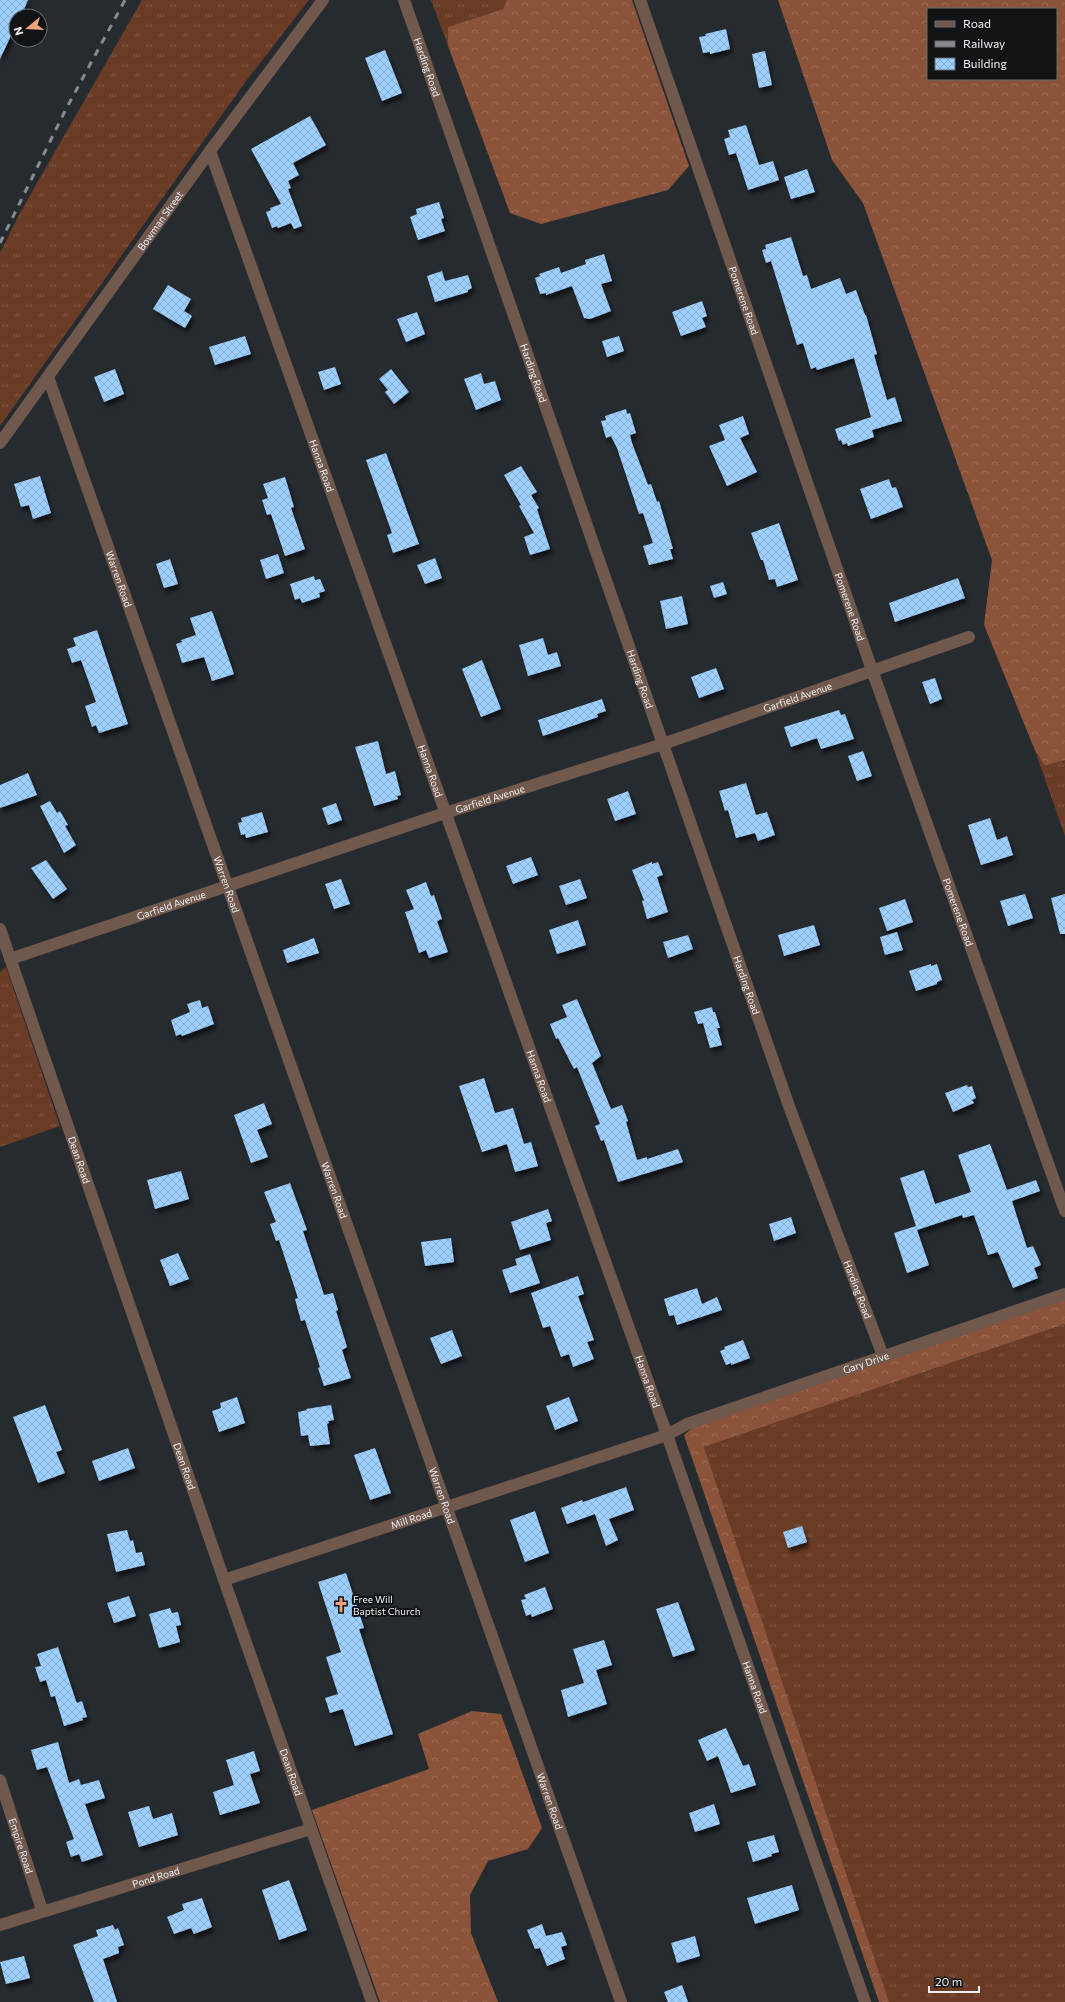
<svg xmlns="http://www.w3.org/2000/svg" width="1065" height="2002" viewBox="0 0 1065 2002" font-family="Commissioner,sans-serif">
	<style>
		.grass { fill: url(#grass-tufts) }
		.forest { fill: url(#forest-crowns); fill-rule: evenodd }
		.building { fill: url(#building-cross-hatch); filter: url(#shadow) }
		.lines { fill: none; stroke-linecap: round; stroke-linejoin: round }
		.minor { stroke: #71584d; stroke-width: 12 }
		.rail { stroke: #888c90; stroke-width: 3; stroke-dasharray: 7 7; stroke-linecap: butt }
		.labels { text-anchor: middle; dominant-baseline: central; stroke-width: 4; stroke-linejoin: round; paint-order: stroke }
		.street-label { font-size: 10px; fill: #ecf0f3; stroke: #111416 }
		.poi-label { font-size: 10px; fill: #ecf0f3; stroke: #111416; text-anchor: start }
	</style>
	<defs>
		<pattern id="grass-tufts" width="24" height="20" patternUnits="userSpaceOnUse"><rect width="24" height="20" fill="#6a3b25"/><path d="M3 7l-1-3M5 7V3M7 7l1-3M15 17l-1-3M17 17v-4M19 17l1-3" fill="none" stroke="#7f5845"/></pattern>
		<pattern id="forest-crowns" width="20" height="18" patternUnits="userSpaceOnUse"><rect width="20" height="18" fill="#8b5339"/><path d="M2 6a3 3 0 1 1 6 0M12 15a3 3 0 1 1 6 0" fill="none" stroke="#9c6c56"/></pattern>
		<pattern id="building-cross-hatch" width="8" height="8" patternUnits="userSpaceOnUse"><rect width="8" height="8" fill="#9dcfff"/><path d="M0 0l8 8M0 8l8-8" fill="none" stroke="#88add2"/></pattern>
		<filter id="shadow"><feDropShadow dx="2.5" dy="4.5" stdDeviation="2" flood-color="#0009"/></filter>
	</defs>
	<rect width="100%" height="100%" fill="#262b30"/>
	<path class="grass" d="M142,0h167l-63,81 -246,345v-173l21,-42z
		M431,0h76l-4,9 -54,18 -1,19z
		M1034,748l11,18 20,-6v76z
		M6,967l54,159 -60,21v-175z
		M1065,1324v678h-176l-185,-555z"/>
	<path class="forest" d="M507,0h125l57,166 -21,24 -127,34 -31,-11 -62,-167v-19l55,-18z
		M778,0h287v760l-20,6 -11,-18 -50,-123 8,-65 -129,-357 -31,-43zM928,9h128v70h-128z
		M1065,1299v25l-361,123 185,555h-10l-195,-567 8,-7z
		M472,1711l29,3 41,114 -14,21 -40,12 -18,34 1,38 27,69h-118l-68,-192 117,-41 -11,-35z"/>
	<path class="building" d="M0,0h28l-7,16h-5v9l-16,34z
		M726,29l4,20 -20,5v-2l-7,1 -4,-16 7,-1 -1,-2z
		M385,50l17,43 -20,8 -17,-43z
		M765,51l7,34 -13,3 -7,-34z
		M310,116l16,29 -33,18 6,12 -11,6 3,7 -3,1 14,37 -8,3 -3,-6 -13,5 -1,-2 -5,2 -6,-16 5,-2 -1,-2 11,-4 -30,-55z
		M746,125l13,40 14,-4 6,19 -31,10 -12,-37 -7,2 -5,-16 6,-2 -2,-7z
		M807,169l8,23 -24,7 -7,-22z
		M439,202l5,16 -3,1 4,12 -27,9 -8,-23 7,-3 -1,-5z
		M791,237l12,39 4,-1 4,14 29,-11 6,16 10,-4 9,25h1l11,39 -3,1 13,45 8,-3 7,24 -30,9 2,7 -26,9 -1,-3 -4,2 -2,-5 -2,1 -4,-12 36,-12 -17,-59 -37,12 -1,-3 -5,2 -8,-26 -6,2 -26,-84 -5,2 -4,-13 4,-1 -1,-4z
		M604,254l8,27 -11,3 10,27 -21,8 -6,-1 -12,-32 -26,9v-2l-6,1 -5,-16 5,-2 -1,-2 20,-7 2,6 25,-9 -1,-4z
		M442,271l3,10 23,-6 4,13 -4,2v2l-33,10 -8,-26z
		M168,285l23,14 -7,12 8,5 -7,12 -32,-19z
		M702,301l5,15 -5,2 4,9 -25,9 -9,-24z
		M417,312l8,22 -19,8 -9,-23z
		M245,336l6,18 -36,11 -6,-18z
		M619,336l5,15 -17,6 -5,-16z
		M335,367l6,17 -17,6 -6,-18z
		M115,369l9,25 -20,8 -10,-25z
		M391,369l18,23 -15,12 -9,-12 3,-2 -9,-11z
		M481,373l3,11 11,-3 6,19 -25,10 -12,-31z
		M626,409l1,5 3,-1 6,20 -6,2 2,8 16,42 3,-1 6,18 2,-1 14,48h-3l3,10 -24,6 -6,-19 10,-3 -10,-30 -4,1 -22,-66 -6,-12 -5,2 -5,-17 5,-1 -1,-4z
		M743,416l6,18 -9,4 17,34 -30,14 -18,-40 16,-6 -6,-15z
		M386,453l33,91 -26,9 -6,-18 5,-2 -26,-73z
		M521,466l16,26 -6,3 8,13 -2,1 13,40 -20,6 -6,-18 10,-4 -15,-27 2,-1 -17,-30z
		M40,476l11,37 -18,6 -4,-14 -8,2 -7,-23z
		M285,477l9,30 -3,1 14,41 -20,7 -14,-42 -4,1 -5,-15 6,-2 -5,-14z
		M889,479l3,9 4,-1 7,20 -32,12 -11,-30z
		M779,523l19,57 -21,7 -2,-8 -6,1 -6,-20h-2l-10,-27z
		M278,554l6,19 -18,6 -6,-19z
		M435,558l7,20 -17,6 -8,-19z
		M170,559l8,25 -14,4 -8,-24z
		M314,576l1,4 5,-1 5,12 -6,2 1,4 -18,6 -2,-5 -5,2 -5,-16z
		M958,578l7,20 -70,24 -6,-19z
		M723,582l4,12 -13,4 -4,-12z
		M682,596l6,28 -22,5 -6,-28z
		M212,611l22,63 -22,7 -8,-24 -22,6 -6,-19 6,-2 -1,-2 15,-5 -6,-17z
		M97,630l31,94 -29,9 -3,-8 -4,2 -7,-21 11,-4 -15,-42 -9,3 -5,-14 9,-3 -3,-8z
		M543,638l5,17 9,-3 4,14 -33,10 -9,-31z
		M482,660l19,49 -20,8 -19,-48z
		M716,668l8,21 -25,9 -8,-21z
		M935,678l7,21 -12,5 -8,-22z
		M602,699l4,12 -9,3 1,3 -55,19 -5,-16z
		M839,710l2,5 4,-1 9,25 -33,10 -4,-11 -26,9 -7,-20z
		M378,741l8,33 9,-3 6,24 -4,1 1,3 -24,7 -19,-59z
		M863,751l9,25 -15,5 -9,-25z
		M28,773l9,22 -37,13v-23z
		M746,783l10,32 11,-3 8,23 -17,6 -3,-8 -19,5 -8,-28 -3,1 -6,-20z
		M628,791l8,23 -21,7 -8,-22z
		M50,801l7,12 3,-2 8,14 -3,1 11,19 -12,8 -24,-47z
		M336,803l6,17 -14,5 -6,-17z
		M262,812l6,20 -22,6 -1,-4 -4,1 -3,-12 4,-1 -1,-4z
		M990,818l7,22 10,-4 6,19 -32,10 -13,-40z
		M531,857l7,18 -25,9 -7,-18z
		M46,860l21,29 -14,10 -22,-31z
		M652,862v2l6,-2 5,13 -6,2 11,35 -21,7 -5,-18 2,-1 -12,-30z
		M341,879l9,25 -16,5 -9,-25z
		M580,879l7,19 -21,7 -7,-19z
		M426,882l5,14 3,-1 8,24 -5,2 11,31 -19,6 -3,-8 -7,3 -14,-41 9,-3 -8,-19z
		M1025,894l8,24 -25,8 -8,-25z
		M1065,894v40h-5l-9,-36z
		M905,899l8,23 -26,9 -8,-23z
		M578,920l8,25 -29,9 -8,-24z
		M814,925l6,20 -36,11 -6,-21z
		M897,932l6,18 -18,5 -5,-18z
		M688,935l5,14 -25,9 -5,-16z
		M314,938l5,15 -32,10 -4,-13z
		M931,964v2l6,-2 5,16 -5,2v2l-21,7 -7,-20z
		M577,999l24,57 -9,7 19,46 11,-4 6,16 -2,1 11,38 10,-3v2l31,-10 5,13 -65,20 -14,-42 -3,1 -6,-15 5,-2 -23,-57 -3,2 -16,-31 -2,1 -6,-15 17,-7 -5,-12z
		M200,1000l2,8 6,-2 6,18 -32,12 -1,-2 -5,2 -5,-16 19,-8 -3,-8z
		M712,1007l1,5h2l5,16h-3l5,17 -12,3 -7,-25 -5,1 -4,-12z
		M484,1078l11,35 18,-5 11,36 7,-2 7,24 -23,6 -8,-28 -25,8 -23,-66z
		M967,1085l1,2 4,-1 4,12 -4,2 2,3 -21,9 -8,-19z
		M264,1103l8,21 -15,6 11,27 -17,6 -17,-48z
		M990,1144l17,46 29,-10 4,11 -28,10 15,47 6,-2 8,19 -7,3 4,10 -25,10 -15,-36 -10,3 -14,-40 -11,3 -1,-3 -45,15 12,35 -22,8 -13,-40 22,-7 -16,-48 24,-8 11,34 36,-12 -13,-37z
		M181,1171l8,28 -34,10 -8,-29z
		M290,1183l17,47 -4,1 21,64 9,-2 5,17 -2,1 11,36 -5,3 9,28 -27,8 -6,-18 2,-1 -15,-47 -4,1 -6,-22 3,-1 -19,-58 -3,1 -6,-17 6,-2 -12,-30z
		M548,1209l4,12 -6,2 5,17 -31,10 -9,-28z
		M791,1217l5,16 -22,8 -5,-17z
		M451,1238l3,24 -29,4 -4,-24z
		M178,1253l11,26 -19,7 -10,-26z
		M530,1254l10,29 -30,10 -8,-23 15,-5 -2,-6z
		M578,1276l6,18 -6,2 16,44 -7,2 7,17 -21,8 -4,-13 -8,3 -11,-31 -7,2 -12,-35z
		M697,1288l5,16 15,-7 5,13 -45,15 -3,-10 -5,1 -5,-17z
		M452,1330l10,26 -21,8 -11,-26z
		M743,1340l7,18 -19,7v-2l-5,2 -6,-14 5,-2 -1,-2z
		M237,1397l8,26 -26,9 -7,-21 9,-3 -1,-5z
		M569,1397l9,24 -23,9 -9,-24z
		M45,1405l17,45 -6,2 9,21 -27,10 -25,-66z
		M331,1405l3,15 -6,1 1,2 -2,1 3,20 -20,2 -2,-11 -7,1 -3,-24 9,-2 -1,-1z
		M128,1448l7,20 -36,13 -7,-20z
		M375,1448l16,45 -21,7 -16,-45z
		M626,1487l8,23 -25,9 9,21 -12,6 -11,-32 -28,10 -6,-16 21,-8 1,2z
		M535,1511l14,42 -24,9 -15,-42z
		M802,1526l5,16 -19,6 -5,-16z
		M127,1530l3,11 3,-1 3,13 6,-1 3,13 -29,7 -9,-38z
		M346,1573l18,55 -5,1 34,105 -38,12 -12,-37 -13,4 -5,-15 13,-4 -12,-37 15,-5 -23,-70z
		M545,1587l8,22 -21,8 -1,-3 -5,2 -5,-16 5,-1 -2,-4z
		M129,1596l7,20 -22,7 -7,-20z
		M678,1602l17,48 -22,7 -17,-48z
		M170,1608l2,5 6,-1 3,13 -5,1 4,16 -21,6 -10,-34z
		M604,1640l8,25 -16,5 11,34 -39,13 -7,-27 23,-7 -11,-34z
		M58,1647l18,54 1,2 5,-2 5,16 -5,1 1,2 -19,6 -9,-30 -4,1 -5,-17 -6,2 -5,-15 6,-1 -4,-12z
		M726,1728l17,38 6,-2 7,21 -25,8 -13,-37 -11,5 -9,-21z
		M58,1742l11,41 10,-4 2,6 18,-5 6,18 -20,6 18,51 -21,7 -3,-8 -8,3 -5,-15 8,-3 -27,-72 -10,3 -6,-20z
		M254,1751l6,20 -10,3 10,29 -40,12 -7,-23 21,-7 -8,-25z
		M714,1804l6,20 -25,8 -6,-19z
		M149,1806l4,13 19,-6 6,22 -39,12 -11,-35z
		M774,1835l5,17 -8,2 1,2 -19,6 -6,-20z
		M289,1880l18,50 -28,10 -17,-50z
		M792,1885l7,25 -44,14 -8,-26z
		M202,1898l10,29 -18,7 -3,-6 -17,6 -7,-17 17,-7 -2,-6z
		M542,1924l4,12 16,-4 5,13 -6,2 4,12 -18,7 -7,-18 -5,1 -8,-19z
		M113,1925l2,5 3,-2 6,17 -6,2 1,6 -16,6 14,43h-23l-21,-57 25,-9 -2,-6z
		M695,1936l5,20 -23,7 -6,-20z
		M24,1956l6,22 -24,6 -6,-22z
		M682,1985l6,17h-20l-4,-10z"/>
	<g class="lines">
		<g class="minor">
			<path id="s1" d="M404,0l386,1109 93,247"/>
			<path id="s2" d="M640,0l232,670 193,541"/>
			<path id="s3" d="M210,151l457,1284 198,567"/>
			<path id="s4" d="M48,377l573,1625"/>
			<path id="s5" d="M0,443l210,-292 113,-151"/>
			<path id="s6" d="M0,929l224,651 148,422"/>
			<path id="s7" d="M10,959l435,-146 218,-69 306,-107"/>
			<path id="s8" d="M224,1580l443,-145 20,-11 378,-130"/>
			<path id="s9" d="M0,1780l42,130"/>
			<path id="s10" d="M0,1925l311,-96"/>
		</g>
		<path class="rail" d="M0,243l66,-134 59,-109"/>
	</g>
	<defs>
		<g id="church-bare" transform="scale(1.2)"><path d="M-1.2-6h2.4v3.5h3.3v2.4h-3.3V6h-2.4V-.1h-3.3v-2.4h3.3Z" fill="#f1a17c" stroke="#111416" stroke-width="2.5" paint-order="stroke"/></g>
	</defs>
	<g fill-rule="evenodd">
		<use href="#church-bare" x="341" y="1605"/>
	</g>
	<g class="labels">
		<g class="street-label">
			<text stroke="none"><textPath href="#s1" startOffset="71">Harding Road</textPath></text>
			<text stroke="none"><textPath href="#s5" startOffset="274">Bowman Street</textPath></text>
			<text stroke="none"><textPath href="#s2" startOffset="318">Pomerene Road</textPath></text>
			<text stroke="none"><textPath href="#s1" startOffset="395">Harding Road</textPath></text>
			<text stroke="none"><textPath href="#s3" startOffset="334">Hanna Road</textPath></text>
			<text stroke="none"><textPath href="#s4" startOffset="214">Warren Road</textPath></text>
			<text stroke="none"><textPath href="#s2" startOffset="642">Pomerene Road</textPath></text>
			<text stroke="none"><textPath href="#s1" startOffset="719">Harding Road</textPath></text>
			<text stroke="none"><textPath href="#s7" startOffset="830">Garfield Avenue</textPath></text>
			<text stroke="none"><textPath href="#s3" startOffset="658">Hanna Road</textPath></text>
			<text stroke="none"><textPath href="#s7" startOffset="506">Garfield Avenue</textPath></text>
			<text stroke="none"><textPath href="#s4" startOffset="538">Warren Road</textPath></text>
			<text stroke="none"><textPath href="#s7" startOffset="170">Garfield Avenue</textPath></text>
			<text stroke="none"><textPath href="#s2" startOffset="966">Pomerene Road</textPath></text>
			<text stroke="none"><textPath href="#s1" startOffset="1043">Harding Road</textPath></text>
			<text stroke="none"><textPath href="#s3" startOffset="982">Hanna Road</textPath></text>
			<text stroke="none"><textPath href="#s6" startOffset="244">Dean Road</textPath></text>
			<text stroke="none"><textPath href="#s4" startOffset="862">Warren Road</textPath></text>
			<text stroke="none"><textPath href="#s1" startOffset="1367">Harding Road</textPath></text>
			<text stroke="none"><textPath href="#s8" startOffset="678">Gary Drive</textPath></text>
			<text stroke="none"><textPath href="#s3" startOffset="1306">Hanna Road</textPath></text>
			<text stroke="none"><textPath href="#s6" startOffset="568">Dean Road</textPath></text>
			<text stroke="none"><textPath href="#s4" startOffset="1186">Warren Road</textPath></text>
			<text stroke="none"><textPath href="#s8" startOffset="197">Mill Road</textPath></text>
			<text stroke="none"><textPath href="#s3" startOffset="1630">Hanna Road</textPath></text>
			<text stroke="none"><textPath href="#s6" startOffset="892">Dean Road</textPath></text>
			<text stroke="none"><textPath href="#s4" startOffset="1510">Warren Road</textPath></text>
			<text stroke="none"><textPath href="#s9" startOffset="69">Empire Road</textPath></text>
			<text stroke="none"><textPath href="#s10" startOffset="163">Pond Road</textPath></text>
		</g>
		<g class="poi-label">
			<text x="353" y="1599">Free Will<tspan x="353" dy="12">Baptist Church</tspan></text>
		</g>
	</g>
	<rect x="927" y="8" width="130" height="72" fill="#111416" stroke="#696c6e"/>
	<rect x="935" y="21" width="20" height="6" fill="#71584d" stroke="#696c6e"/>
	<text x="963" y="28" font-size="12" fill="#ecf0f3">Road</text>
	<rect x="935" y="41" width="20" height="6" fill="#888c90" stroke="#696c6e"/>
	<text x="963" y="48" font-size="12" fill="#ecf0f3">Railway</text>
	<rect x="935" y="58" width="20" height="12" fill="url(#building-cross-hatch)" stroke="#696c6e"/>
	<text x="963" y="68" font-size="12" fill="#ecf0f3">Building</text>
	<g transform="translate(28 28) rotate(252)"><circle r="19" fill="#111416" stroke="#696c6e"/>
	<path d="M0-3L7 15L0 10L-7 15Z" fill="#f1a17c"/>
	<text y="-6" font-size="11" font-weight="bold" text-anchor="middle" fill="#ecf0f3">N</text>
	</g>
	<path d="M929 1986v6h50v-6" fill="none" stroke="#ecf0f3" stroke-width="2"/>
	<text x="935" y="1986" font-size="12" fill="#ecf0f3" stroke="#111416" stroke-width="3" paint-order="stroke">20 m</text>
</svg>
